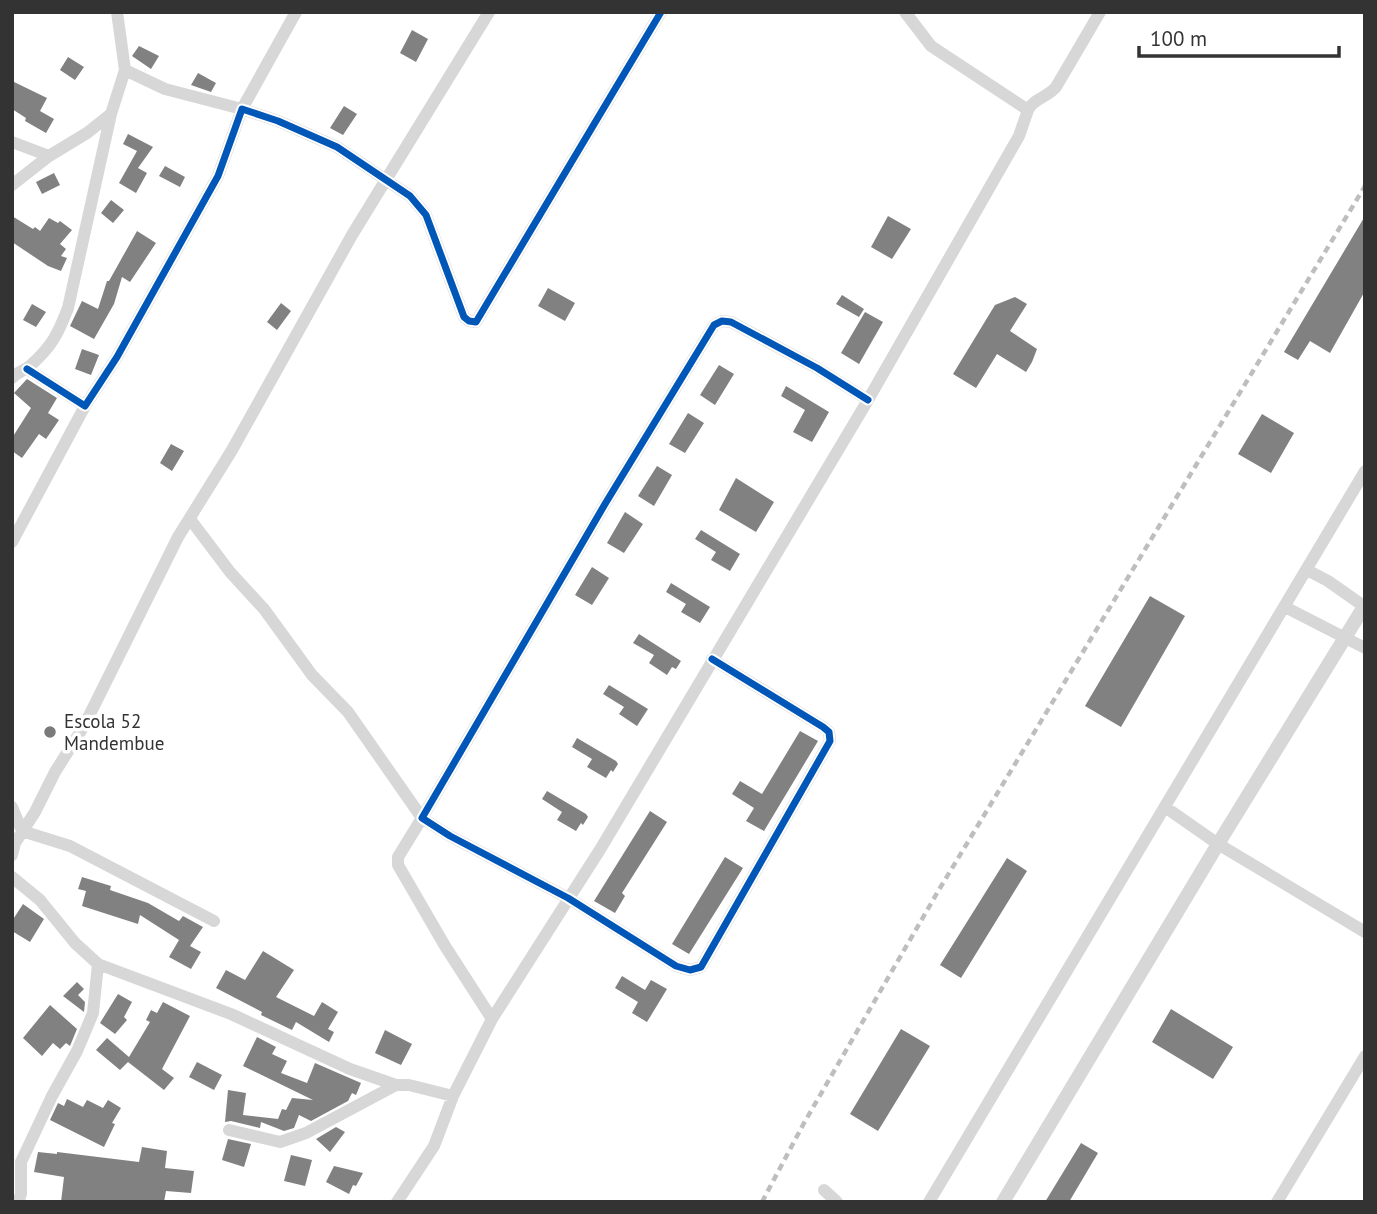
<svg xmlns="http://www.w3.org/2000/svg" width="1377" height="1214" viewBox="0 0 1377 1214" font-family="'PT Sans',sans-serif">
	<style>
		.building { fill: #818181 }
		.lines { fill: none; stroke-linecap: round; stroke-linejoin: round }
		.minor { stroke: #d7d7d7; stroke-width: 12 }
		.tertiary { stroke: #d7d7d7; stroke-width: 14 }
		.rail { stroke: #bebebe; stroke-width: 4.5; stroke-dasharray: 7 5; stroke-linecap: butt }
		.cycleway-casing { stroke: #fff; stroke-width: 11 }
		.cycleway { stroke: #0057b8; stroke-width: 7 }
		.poi-dot { fill: #7a7a7a; stroke: #fff; stroke-width: 2.5 }
		.labels { text-anchor: middle; dominant-baseline: central; stroke-width: 7; stroke-linejoin: round; paint-order: stroke }
		.poi-label { font-size: 19px; fill: #333; stroke: #fff; text-anchor: start }
	</style>
	<rect width="100%" height="100%" fill="#fff"/>
	<path class="building" d="M412,30l16,9 -12,23 -16,-9z
		M139,46l20,10 -8,13 -19,-13z
		M68,57l16,10 -9,13 -15,-10z
		M198,73l18,10 -5,9 -20,-7z
		M12,81l35,17 -7,13 14,8 -8,14 -21,-12 1,-3 -14,-9z
		M344,106l13,8 -14,21 -13,-7z
		M128,134l25,13 -15,21 9,5 -11,20 -17,-10 18,-32 -14,-7z
		M165,166l20,11 -5,10 -21,-11z
		M54,173l6,12 -18,9 -6,-12z
		M111,200l13,10 -11,13 -12,-10z
		M12,216l21,13 2,-2 5,4 9,-13 9,5 2,-2 12,9 -12,14 6,5 -5,7 6,2 -6,13 -13,-5 -36,-24z
		M888,216l23,13 -19,30 -21,-12z
		M1365,216v75l-35,62 -20,-12 -12,19 -14,-8z
		M137,231l19,12 -26,39 -8,-5 -8,27 -20,35 -24,-13 12,-25 16,8 9,-28h2z
		M548,288l27,15 -10,18 -27,-15z
		M842,295l22,14 -5,8 -23,-13z
		M1015,297l12,7 -17,27 27,18 -5,13 -6,10 -29,-18 -21,34 -23,-14 42,-69z
		M281,303l10,8 -14,19 -10,-8z
		M32,304l14,8 -10,15 -13,-7z
		M865,312l18,10 -24,42 -18,-11z
		M82,349l17,6 -8,20 -16,-6z
		M719,365l15,9 -19,31 -15,-10z
		M27,379l30,19 -9,15 11,7 -13,19 -7,-5 -17,24 -10,-7v-13l19,-30 -17,-15z
		M786,386l43,26 -17,30 -19,-10 12,-22 -24,-14z
		M688,413l16,10 -19,30 -16,-9z
		M1262,414l32,19 -23,40 -33,-19z
		M171,444l13,7 -12,20 -12,-8z
		M657,466l15,9 -18,31 -16,-10z
		M736,478l38,24 -18,30 -37,-22z
		M625,512l18,12 -19,29 -17,-10z
		M701,530l39,24 -10,17 -19,-11 5,-8 -21,-13z
		M592,567l17,11 -17,27 -17,-10z
		M671,583l39,24 -10,16 -19,-11 5,-8 -20,-12z
		M1150,596l35,20 -64,111 -36,-21z
		M639,634l42,27 -5,8 -4,-2 -5,8 -18,-12 5,-8 -21,-12z
		M609,685l39,24 -11,17 -18,-12 5,-7 -21,-13z
		M800,731l18,10 -54,90 -18,-10 8,-13 -22,-14 8,-13 22,13z
		M577,738l39,23 2,3 -5,8 -2,-2 -5,8 -19,-11 5,-8 -20,-12z
		M547,791l39,23 2,3 -5,8 -2,-2 -5,8 -19,-11 5,-8 -20,-13z
		M650,811l17,11 -45,71 3,3 -10,17 -21,-12z
		M725,857l18,11 -54,86 -17,-10z
		M1007,858l20,13 -66,107 -21,-13z
		M82,877l29,9 -1,4 38,13 31,18 4,-5 20,11 -13,19 11,6 -10,17 -22,-12 10,-17 -39,-25 -2,9 -56,-18 4,-15 -8,-2z
		M23,904l21,15 -14,23 -18,-11v-10z
		M263,951l31,19 -18,27 38,19 8,-14 16,10 -10,17 6,3 -5,10 -33,-20 -4,8 -31,-15 1,-3 -46,-24 10,-18 19,10z
		M622,976l23,14 6,-10 16,9 -20,33 -15,-9 6,-11 -23,-14z
		M77,982l7,7 -6,6 7,7 -1,10 -21,-16z
		M118,994l14,8 -8,15 3,3 -12,14 -15,-11z
		M163,1002l27,14 -28,53 12,9 -10,12 -36,-28 -8,8 -24,-20 11,-12 22,19 21,-35 -4,-2 5,-10 6,3z
		M50,1005l27,24 -7,17 -4,-3 -6,6 -7,-6 -11,13 -19,-18z
		M1171,1009l62,38 -20,32 -61,-37z
		M901,1029l29,17 -52,85 -28,-17z
		M385,1030l27,14 -11,21 -26,-12z
		M257,1037l19,10 -4,7 15,7 -6,12 26,10 8,-20 46,20 -5,12 -4,-2 -4,8 -37,20 -12,-6 -5,13 -10,3 -23,-9 -1,6 -29,-7 -6,1 3,-32 18,3 -3,22 35,4 4,-10 4,1 6,-12 21,2 -70,-34z
		M197,1062l25,13 -8,15 -25,-13z
		M67,1099l16,8 4,-7 16,8 5,-8 13,8 -9,15 3,1 -11,23 -54,-27 8,-17 6,3z
		M336,1127l9,5 -15,20 -14,-13z
		M228,1139l23,5 -7,23 -22,-7z
		M1081,1143l17,10 -29,49h-24z
		M142,1147l25,4 -2,17 29,3 -3,22 -25,-2 -2,11h-103l3,-25 -30,-5 4,-20 19,2v-2l82,10z
		M291,1155l21,5 -7,26 -21,-5z
		M334,1166l29,7 -7,13 -3,-1 -4,9 -23,-12z"/>
	<g class="lines">
		<path class="minor" d="M125,70l40,19 77,20 54,-97
			M1028,110c5,-11 20,-13 28,-23l44,-75
			M12,142l37,14
			M12,185l37,-29 38,-23 24,-19 14,-44 -8,-58
			M27,369l58,37 32,-49 101,-181 24,-67 36,12 59,26 73,49 16,19 38,102 5,4 7,1 185,-310
			M12,378c6,-7 12,-7 19,-13 21,-19 27,-31 37,-57l43,-194
			M190,519l40,53 34,37 48,66 36,37 74,106 -24,39v8l47,81 47,73
			M12,542l73,-136
			M1307,570l21,11 37,26
			M1285,607l80,41
			M712,659l111,68 6,5 1,9 -129,226 -11,3 -14,-4 -108,-68 -118,-62 -28,-18 183,-314 109,-179 8,-4 9,1 86,46 51,32
			M12,807l10,24 48,15 144,75
			M1165,807l53,37 147,88
			M12,855l3,-12 20,-31 20,-40 29,-46 94,-189 54,-87 120,-215 137,-223
			M12,877l28,23 35,43 23,21 133,50 119,55 46,16h13l44,11
			M229,1130l51,12 26,-9 90,-48
			M824,1190l13,12
			M18,1202l3,-8v-32l31,-66 25,-45 16,-38 5,-49
			M397,1202l37,-56 19,-50 39,-77 109,-171 267,-448 151,-264 9,-26 -97,-64 -26,-34
			M929,1202l436,-731
			M1277,1202l88,-146"/>
		<path class="tertiary" d="M1003,1202l215,-358 147,-239"/>
		<path class="rail" d="M762,1202l42,-79 136,-235 425,-702"/>
		<g class="cycleway-casing">
			<path id="cycleway" d="M27,369l58,37 32,-49 101,-181 24,-67 36,12 59,26 73,49 16,19 38,102 5,4 7,1 185,-310
				M712,659l111,68 6,5 1,9 -129,226 -11,3 -14,-4 -108,-68 -118,-62 -28,-18 183,-314 109,-179 8,-4 9,1 86,46 51,32"/>
		</g>
		<use href="#cycleway" class="cycleway"/>
	</g>
	<circle class="poi-dot" cx="50" cy="732" r="7"/>
	<g class="labels">
		<g class="poi-label">
			<text x="64" y="721">Escola 52<tspan x="64" dy="22">Mandembue</tspan></text>
		</g>
	</g>
	<rect width="1377" height="1214" fill="none" stroke="#333333" stroke-width="28"/>
	<path d="M1139 46v10h200v-10" fill="none" stroke="#333333" stroke-width="3.5"/>
	<text x="1150" y="46" font-size="21" fill="#333333" stroke="#ffffff" stroke-width="5" paint-order="stroke">100 m</text>
</svg>
